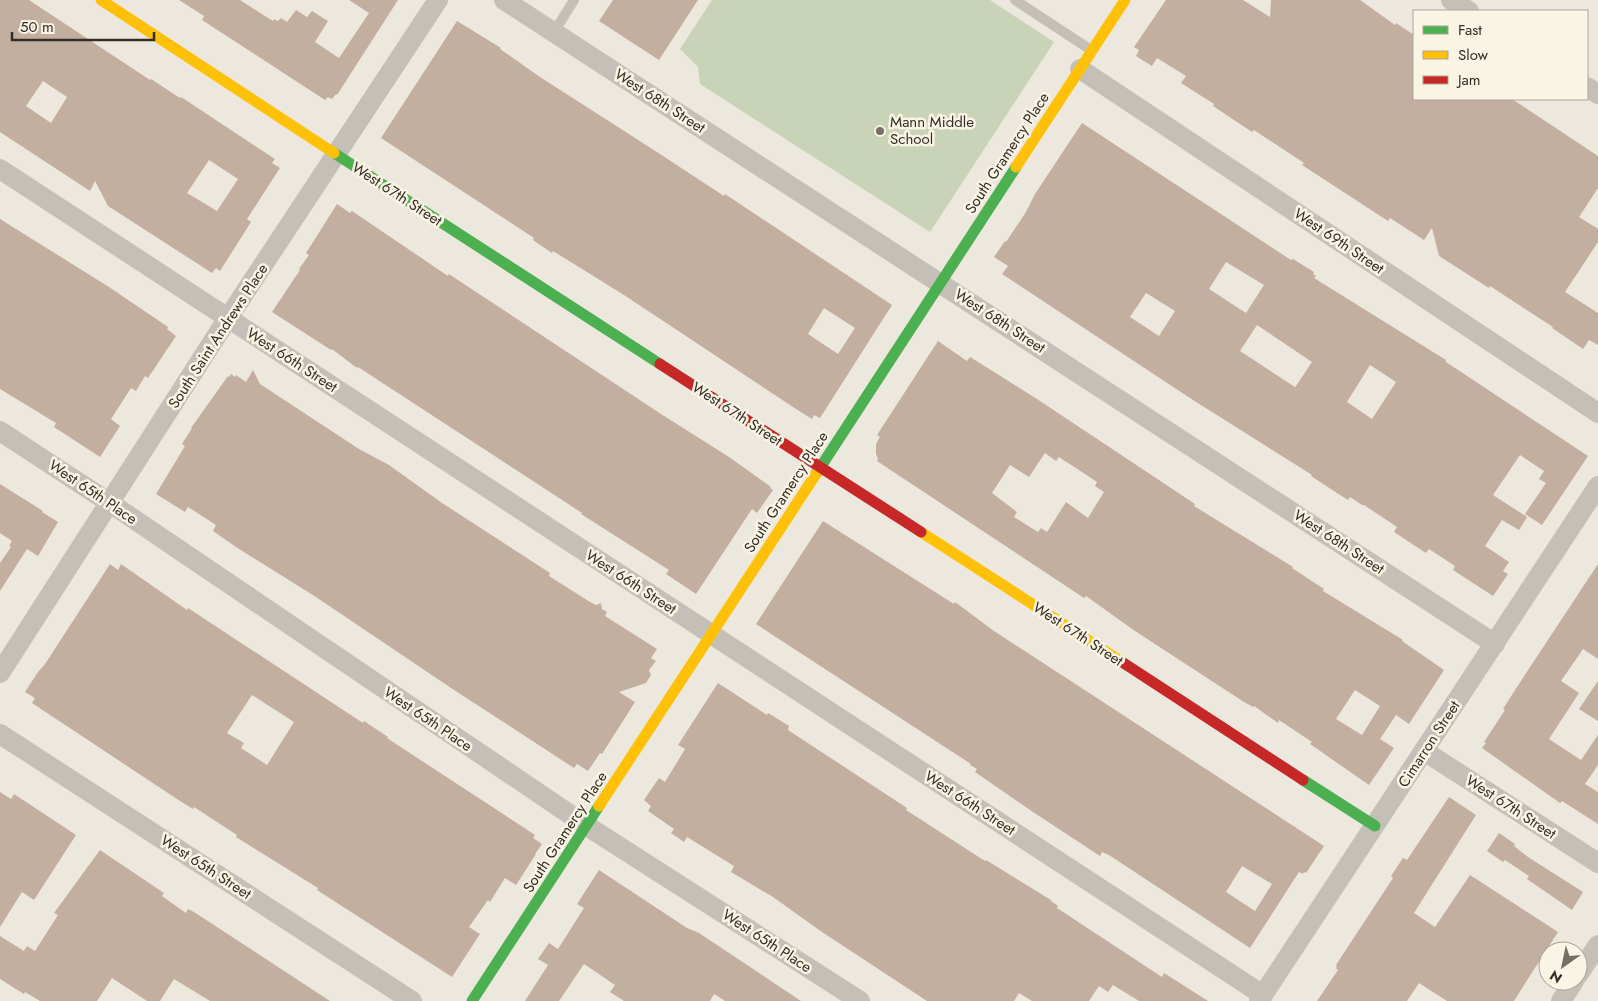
<svg xmlns="http://www.w3.org/2000/svg" width="1598" height="1001" viewBox="0 0 1598 1001" font-family="Jost,sans-serif">
  <rect width="100%" height="100%" fill="#ede8de"/>
  <path fill="#c9d3b7" d="M 712,0 L 990,0 L 1054,42 L 930,232 L 700,84 L 698,67 L 680,49 Z"/>
  <g fill="#c2af9f" fill-rule="evenodd">
    <path d="M 0,0 L 29,0 L 150,80 L 151,79 L 180,98 L 181,97 L 275,159 L 272,163 L 280,168 L 247,219 L 251,222 L 220,271 L 216,268 L 212,273 L 108,206 L 95,181 L 90,191 L 0,132 ZM 43,81 L 67,97 L 51,123 L 26,106 ZM 209,160 L 238,179 L 217,211 L 187,193 Z"/>
    <path d="M 179,0 L 240,0 L 273,21 L 274,19 L 278,21 L 281,18 L 287,22 L 296,10 L 307,17 L 312,11 L 328,21 L 315,42 L 339,58 L 369,13 L 349,0 L 398,0 L 337,95 L 336,94 L 332,99 L 328,97 L 325,100 L 202,20 L 204,16 Z"/>
    <path d="M 613,0 L 698,0 L 659,60 L 599,21 Z"/>
    <path d="M 1166,0 L 1243,0 L 1270,17 L 1271,0 L 1360,0 L 1395,25 L 1396,23 L 1414,35 L 1414,99 L 1512,99 L 1598,156 L 1598,188 L 1579,217 L 1598,229 L 1598,242 L 1565,292 L 1598,313 L 1598,345 L 1589,340 L 1583,349 L 1552,328 L 1553,327 L 1490,286 L 1489,288 L 1439,256 L 1432,228 L 1424,240 L 1390,218 L 1388,221 L 1302,165 L 1304,163 L 1254,130 L 1252,132 L 1213,106 L 1214,104 L 1181,83 L 1186,76 L 1157,58 L 1152,66 L 1136,56 L 1139,50 L 1134,47 Z"/>
    <path d="M 457,21 L 501,48 L 500,49 L 540,77 L 660,154 L 724,196 L 725,194 L 892,305 L 820,418 L 814,415 L 812,419 L 796,409 L 624,295 L 553,251 L 552,253 L 533,240 L 534,238 L 531,236 L 381,138 ZM 824,308 L 855,328 L 838,354 L 808,334 Z"/>
    <path d="M 1082,123 L 1291,260 L 1293,259 L 1314,272 L 1313,274 L 1316,276 L 1314,278 L 1446,360 L 1446,362 L 1588,456 L 1542,525 L 1525,514 L 1546,483 L 1539,479 L 1544,471 L 1520,455 L 1493,495 L 1527,517 L 1519,530 L 1502,520 L 1485,546 L 1509,562 L 1503,571 L 1508,574 L 1493,596 L 1453,570 L 1455,566 L 1429,549 L 1426,553 L 1394,532 L 1397,527 L 1364,505 L 1362,505 L 1350,497 L 1348,500 L 1337,493 L 1311,476 L 1312,475 L 1193,400 L 1002,274 L 1008,266 L 994,257 L 1005,241 L 1006,242 L 1026,212 L 1035,194 ZM 1226,262 L 1264,285 L 1246,313 L 1209,289 ZM 1146,293 L 1175,311 L 1159,336 L 1130,317 ZM 1257,325 L 1312,362 L 1296,386 L 1295,387 L 1240,351 ZM 1370,365 L 1396,382 L 1372,419 L 1347,402 Z"/>
    <path d="M 337,204 L 350,213 L 352,211 L 448,276 L 449,274 L 467,286 L 661,414 L 729,457 L 771,487 L 770,488 L 773,490 L 757,513 L 752,509 L 696,594 L 666,574 L 669,570 L 581,514 L 582,513 L 358,367 L 357,368 L 332,349 L 331,350 L 272,312 L 300,270 L 299,269 L 309,255 L 306,253 Z"/>
    <path d="M 0,219 L 109,287 L 168,327 L 167,329 L 176,336 L 148,378 L 145,376 L 136,391 L 131,388 L 111,419 L 120,426 L 100,457 L 54,427 L 56,423 L 0,389 Z"/>
    <path d="M 938,341 L 967,361 L 970,357 L 1037,399 L 1195,504 L 1194,506 L 1293,567 L 1292,568 L 1324,589 L 1323,591 L 1403,640 L 1402,641 L 1444,670 L 1409,724 L 1396,715 L 1380,739 L 1394,748 L 1369,785 L 1310,744 L 1312,742 L 1279,720 L 1278,723 L 1254,706 L 1253,707 L 1244,702 L 1135,631 L 1086,596 L 1084,598 L 877,461 L 878,459 L 876,454 L 876,444 L 880,437 L 877,435 ZM 1045,453 L 1056,461 L 1059,457 L 1088,476 L 1097,482 L 1095,486 L 1104,492 L 1088,518 L 1066,502 L 1047,532 L 1041,528 L 1038,532 L 1014,517 L 1017,512 L 992,493 L 1010,465 L 1029,477 ZM 1355,690 L 1380,706 L 1362,735 L 1336,719 Z"/>
    <path d="M 253,370 L 260,384 L 359,449 L 389,465 L 442,503 L 550,573 L 549,576 L 590,602 L 596,605 L 601,603 L 602,609 L 607,612 L 605,616 L 657,649 L 651,658 L 656,661 L 649,670 L 651,675 L 646,683 L 619,692 L 635,702 L 602,754 L 600,753 L 588,771 L 577,764 L 574,768 L 451,688 L 316,597 L 239,549 L 213,531 L 216,525 L 188,507 L 185,512 L 156,494 L 185,446 L 182,444 L 192,428 L 191,428 L 228,376 L 229,377 L 231,374 L 235,377 L 236,375 L 246,382 Z"/>
    <path d="M 0,484 L 43,511 L 42,512 L 58,522 L 38,556 L 27,549 L 0,591 L 0,563 L 11,547 L 9,546 L 12,541 L 0,533 Z"/>
    <path d="M 823,521 L 954,604 L 955,602 L 994,631 L 1324,846 L 1306,873 L 1304,872 L 1303,874 L 1299,872 L 1250,948 L 1109,855 L 1102,852 L 1100,856 L 1033,812 L 975,772 L 977,769 L 970,765 L 971,764 L 756,624 ZM 1242,866 L 1272,884 L 1255,911 L 1226,892 Z"/>
    <path d="M 110,564 L 118,570 L 121,564 L 187,610 L 188,608 L 363,723 L 364,721 L 388,737 L 387,738 L 390,740 L 535,835 L 533,838 L 542,844 L 535,854 L 536,854 L 516,885 L 505,878 L 490,902 L 488,900 L 469,927 L 480,934 L 452,977 L 317,890 L 318,888 L 236,837 L 237,835 L 194,807 L 193,809 L 180,801 L 32,703 L 35,698 L 25,692 L 38,672 L 45,664 ZM 252,695 L 294,722 L 267,765 L 241,748 L 244,743 L 227,733 Z"/>
    <path d="M 1598,564 L 1598,659 L 1583,649 L 1561,681 L 1579,693 L 1549,739 L 1581,760 L 1598,735 L 1598,765 L 1585,784 L 1598,792 L 1598,824 L 1562,801 L 1560,803 L 1482,748 L 1486,743 L 1484,742 L 1505,710 L 1503,709 L 1515,690 Z"/>
    <path d="M 1598,681 L 1598,721 L 1579,709 Z"/>
    <path d="M 718,683 L 767,715 L 768,713 L 789,726 L 788,730 L 907,808 L 906,810 L 985,861 L 986,860 L 1051,900 L 1051,901 L 1058,906 L 1057,908 L 1162,977 L 1164,973 L 1208,1001 L 1139,1001 L 1113,985 L 1108,992 L 1099,986 L 1089,1001 L 1032,1001 L 1019,993 L 1014,1001 L 927,1001 L 822,932 L 773,897 L 731,872 L 734,866 L 687,837 L 684,842 L 671,833 L 674,829 L 648,811 L 651,806 L 644,800 L 659,778 L 665,782 L 685,749 L 678,745 Z"/>
    <path d="M 0,792 L 11,799 L 14,794 L 76,835 L 34,900 L 22,892 L 0,927 Z"/>
    <path d="M 1449,797 L 1476,815 L 1414,913 L 1435,927 L 1470,875 L 1558,932 L 1526,982 L 1514,1001 L 1447,1001 L 1419,983 L 1407,1001 L 1317,1001 L 1338,970 L 1336,968 L 1337,966 L 1336,965 L 1393,878 L 1391,876 L 1403,858 L 1407,860 Z"/>
    <path d="M 1499,833 L 1515,844 L 1514,846 L 1528,857 L 1583,892 L 1572,910 L 1527,879 L 1529,876 L 1505,860 L 1503,862 L 1487,851 Z"/>
    <path d="M 100,850 L 164,893 L 162,896 L 186,913 L 188,909 L 194,912 L 330,1001 L 210,1001 L 174,979 L 160,1001 L 147,1001 L 112,978 L 97,1001 L 40,1001 L 25,992 L 24,994 L 0,979 L 0,936 L 24,951 L 27,946 L 35,951 L 58,915 L 54,913 Z"/>
    <path d="M 599,870 L 687,928 L 699,933 L 801,1001 L 725,1001 L 714,994 L 710,1001 L 624,1001 L 610,992 L 615,985 L 584,964 L 559,1001 L 525,1001 L 548,965 L 538,959 L 549,943 L 558,949 L 584,908 L 577,904 Z"/>
  </g>
  <g fill="none" stroke-linecap="round" stroke-linejoin="round">
    <g stroke="#c5c0b7" stroke-width="10">
      <path d="M 1015,0 L 1091,50"/>
      <path d="M 554,32 L 574,0"/>
    </g>
    <g stroke="#c5c0b7" stroke-width="20">
      <path d="M 504,0 L 1495,644"/>
      <path d="M 1451,0 L 1469,11"/>
      <path d="M 1080,69 L 1598,413"/>
      <path d="M 1587,87 L 1598,94"/>
      <path d="M 0,169 L 1263,995"/>
      <path d="M 0,431 L 110,503 L 587,826 L 860,1001"/>
      <path d="M 0,673 L 228,318 L 438,0"/>
      <path d="M 0,734 L 412,1001"/>
      <path d="M 1424,751 L 1598,863"/>
      <path d="M 1578,975 L 1598,945"/>
      <path d="M 1259,1001 L 1598,486"/>
      <path d="M 1561,1001 L 1574,981"/>
    </g>
    <g stroke="#4caf50" stroke-width="11">
      <path d="M 334,153 L 660,364"/>
      <path d="M 816,474 L 1016,167"/>
      <path d="M 1303,780 L 1375,826"/>
      <path d="M 472,1001 L 599,806"/>
    </g>
    <g stroke="#ffc107" stroke-width="11">
      <path d="M 101,0 L 334,153"/>
      <path d="M 1016,167 L 1125,0"/>
      <path d="M 921,532 L 1122,662"/>
      <path d="M 599,806 L 816,474"/>
    </g>
    <g stroke="#c62828" stroke-width="11">
      <path d="M 660,364 L 921,532"/>
      <path d="M 1122,662 L 1303,780"/>
    </g>
  </g>
  <circle fill="#766f66" stroke="#faf4e5" stroke-width="2" cx="880" cy="131" r="5"/>
  <g text-anchor="middle" dominant-baseline="central" stroke-width="5" stroke-linejoin="round" paint-order="stroke">
    <g font-size="15" fill="#362e26" stroke="#faf4e5">
      <text transform="translate(660 101) rotate(33)">West 68th Street</text>
      <text transform="translate(1007 153) rotate(-57)">South Gramercy Place</text>
      <text transform="translate(397 194) rotate(33)">West 67th Street</text>
      <text transform="translate(1339 241) rotate(34)">West 69th Street</text>
      <text transform="translate(1000 321) rotate(33)">West 68th Street</text>
      <text transform="translate(218 336) rotate(-57)">South Saint Andrews Place</text>
      <text transform="translate(292 360) rotate(33)">West 66th Street</text>
      <text transform="translate(737 414) rotate(33)">West 67th Street</text>
      <text transform="translate(93 492) rotate(34)">West 65th Place</text>
      <text transform="translate(786 492) rotate(-57)">South Gramercy Place</text>
      <text transform="translate(1339 542) rotate(33)">West 68th Street</text>
      <text transform="translate(631 582) rotate(33)">West 66th Street</text>
      <text transform="translate(1078 634) rotate(33)">West 67th Street</text>
      <text transform="translate(428 719) rotate(34)">West 65th Place</text>
      <text transform="translate(1429 744) rotate(-57)">Cimarron Street</text>
      <text transform="translate(970 803) rotate(33)">West 66th Street</text>
      <text transform="translate(1511 807) rotate(33)">West 67th Street</text>
      <text transform="translate(565 832) rotate(-57)">South Gramercy Place</text>
      <text transform="translate(206 867) rotate(33)">West 65th Street</text>
      <text transform="translate(767 941) rotate(33)">West 65th Place</text>
    </g>
    <g font-size="15" fill="#362e26" stroke="#faf4e5" text-anchor="start">
      <text x="890" y="122">Mann Middle<tspan x="890" dy="17">School</tspan></text>
    </g>
  </g>
  <rect x="1413" y="10" width="175" height="90" fill="#faf4e5" stroke="#aca599"/>
  <rect x="1423" y="26" width="25" height="8" fill="#4caf50" stroke="#aca599"/>
  <text x="1458" y="35" font-size="15" fill="#362e26">Fast</text>
  <rect x="1423" y="51" width="25" height="8" fill="#ffc107" stroke="#aca599"/>
  <text x="1458" y="60" font-size="15" fill="#362e26">Slow</text>
  <rect x="1423" y="76" width="25" height="8" fill="#c62828" stroke="#aca599"/>
  <text x="1458" y="85" font-size="15" fill="#362e26">Jam</text>
  <g transform="translate(1563 966) rotate(213)"><circle r="24" fill="#faf4e5" stroke="#aca599"/>
  <path d="M0-4L9 19L0 12L-9 19Z" fill="#766f66"/>
  <text y="-8" font-size="14" font-weight="bold" text-anchor="middle" fill="#362e26">N</text>
  </g>
  <path d="M12 32v8h142v-8" fill="none" stroke="#362e26" stroke-width="2.5"/>
  <text x="20" y="32" font-size="15" fill="#362e26" stroke="#faf4e5" stroke-width="4" paint-order="stroke">50 m</text>
</svg>
